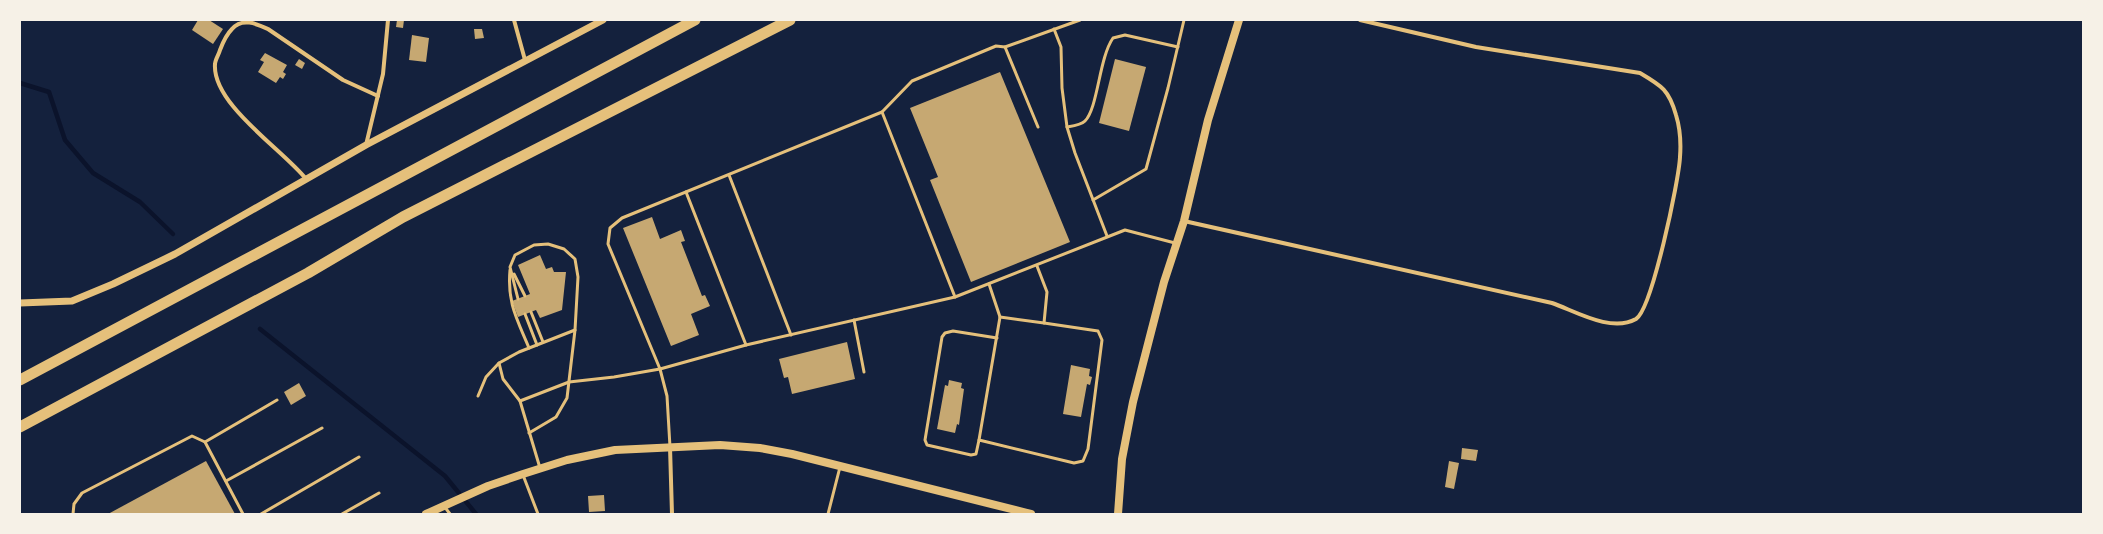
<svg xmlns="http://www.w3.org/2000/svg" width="2103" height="534" viewBox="0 0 2103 534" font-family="Commissioner,sans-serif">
  <rect width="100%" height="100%" fill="#14213d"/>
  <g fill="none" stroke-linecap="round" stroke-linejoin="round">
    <g stroke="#0b132b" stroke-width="4.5">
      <path d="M 20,83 L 49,92 L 65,140 L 93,173 L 140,202 L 173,234"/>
      <path d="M 260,329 L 445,476 L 476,514"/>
    </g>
  </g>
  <g fill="#c6a872">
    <path d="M 198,20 L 209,20 L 223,29 L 213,44 L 192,30 Z"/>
    <path d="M 397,20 L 404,20 L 403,28 L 396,27 Z"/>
    <path d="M 474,29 L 482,29 L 484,38 L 475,39 Z"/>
    <path d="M 412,35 L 429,38 L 426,62 L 409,60 Z"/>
    <path d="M 265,53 L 287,65 L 283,72 L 286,74 L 283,79 L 280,77 L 276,83 L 258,72 L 264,62 L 260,60 Z"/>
    <path d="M 299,59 L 305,63 L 302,69 L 295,65 Z"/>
    <path d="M 1115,59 L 1146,67 L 1129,131 L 1099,123 Z"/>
    <path d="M 1000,72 L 1070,242 L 971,282 L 930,180 L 938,177 L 910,108 Z"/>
    <path d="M 652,217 L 660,239 L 681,230 L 685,241 L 681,242 L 702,296 L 705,295 L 710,306 L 691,314 L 699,335 L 671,346 L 623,228 Z"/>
    <path d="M 540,255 L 546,269 L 552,267 L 554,272 L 566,272 L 562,310 L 540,318 L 536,310 L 518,317 L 512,301 L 530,294 L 518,265 Z"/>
    <path d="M 847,342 L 855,379 L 792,394 L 788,377 L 784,378 L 779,359 Z"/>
    <path d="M 1071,365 L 1090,369 L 1089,376 L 1092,377 L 1090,385 L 1087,384 L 1081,417 L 1063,414 Z"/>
    <path d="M 949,380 L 962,383 L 961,388 L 964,389 L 959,425 L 957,424 L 955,433 L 937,429 L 945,385 L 948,386 Z"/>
    <path d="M 299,383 L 306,396 L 291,405 L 284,392 Z"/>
    <path d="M 1462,448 L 1478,450 L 1476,461 L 1461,459 Z"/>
    <path d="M 206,461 L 235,514 L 108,514 Z"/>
    <path d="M 1449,461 L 1459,463 L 1454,489 L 1445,487 Z"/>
    <path d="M 604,495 L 605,511 L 589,512 L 588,496 Z"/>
  </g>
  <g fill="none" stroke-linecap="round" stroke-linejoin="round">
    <g stroke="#e5c07b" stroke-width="3">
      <path d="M 1054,29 L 1061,47 L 1062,88 L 1067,127 L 1075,153 L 1107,236"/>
      <path d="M 1005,47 L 1038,127"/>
      <path d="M 882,112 L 955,297"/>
      <path d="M 1067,127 C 1073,126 1081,125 1085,121 C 1098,108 1099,58 1113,38 L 1125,35 L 1178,47"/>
      <path d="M 729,175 L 791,335"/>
      <path d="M 686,192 L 746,345"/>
      <path d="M 1093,200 L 1146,169 L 1168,88 L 1184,20"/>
      <path d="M 510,270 C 507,303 517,319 529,348"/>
      <path d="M 514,274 L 525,296"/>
      <path d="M 518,299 L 510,267 L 515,255 L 534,245 L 548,244 L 564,249 L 575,259 L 578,277 L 575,330 L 567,398 L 556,417 L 529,433"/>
      <path d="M 531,312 L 543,342"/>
      <path d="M 525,314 L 537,345"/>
      <path d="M 1000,317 L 1044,323"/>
      <path d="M 854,320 L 864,372"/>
      <path d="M 997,338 L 953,331 L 945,333 L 942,337 L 925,440 L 927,445 L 971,455 L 976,454 L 979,440 L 1074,463 L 1083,461 L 1088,449 L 1102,340 L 1098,331 L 1044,323 L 1047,292 L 1037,266"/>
      <path d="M 478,396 L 486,377 L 499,363"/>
      <path d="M 520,401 L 569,382 L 614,377 L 660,369 L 746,345 L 955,297 L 1125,230 L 1175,243"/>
      <path d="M 979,440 L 1000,317 L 989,284"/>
      <path d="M 205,442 L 277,400"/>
      <path d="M 670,447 L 667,396 L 660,369 L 608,244 L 610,228 L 622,218 L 882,112 L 912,81 L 996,46 L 1005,47 L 1080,20"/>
      <path d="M 540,468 L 520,401 L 503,379 L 499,363 L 519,352 L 575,330"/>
      <path d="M 523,475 L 538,514"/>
      <path d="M 226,481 L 322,428"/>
      <path d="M 444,506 L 450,514"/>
      <path d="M 73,514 L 74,504 L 82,493 L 192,436 L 205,442 L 243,514"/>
      <path d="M 261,514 L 359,457"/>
      <path d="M 342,514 L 379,493"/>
      <path d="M 828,514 L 840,467"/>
    </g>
    <g stroke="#e5c07b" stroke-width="4">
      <path d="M 514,20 L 525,60"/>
      <path d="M 366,145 L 383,74 L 388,20"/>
      <path d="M 306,179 C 283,150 212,104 215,64 C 215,60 219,54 220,50 C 223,42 226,35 232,29 C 242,17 257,24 268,29 L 343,80 L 378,96"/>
      <path d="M 1184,221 L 1552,303 C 1575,311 1611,333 1636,319 C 1652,309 1679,180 1680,157 C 1681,144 1680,128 1676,115 C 1669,90 1662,86 1640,73 L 1476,47 L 1360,20"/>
      <path d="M 670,447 L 672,514"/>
    </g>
    <path stroke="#e5c07b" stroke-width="7" d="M 20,303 L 72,301 L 113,284 L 175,254 L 366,145 L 603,20"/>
    <g stroke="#e5c07b" stroke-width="8">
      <path d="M 426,514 L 488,486 L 523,474 L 567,460 L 615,450 L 720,445 L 760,448 L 792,454 L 1031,514"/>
      <path d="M 1118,514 L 1122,459 L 1133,402 L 1164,282 L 1184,221 L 1208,120 L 1239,20"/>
    </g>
    <g stroke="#e5c07b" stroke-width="11">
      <path d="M 20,380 L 695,20"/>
      <path d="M 20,427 L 308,273 L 403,217 L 790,20"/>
    </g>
  </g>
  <rect width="2103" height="534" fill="none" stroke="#f6f1e7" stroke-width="42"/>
</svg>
